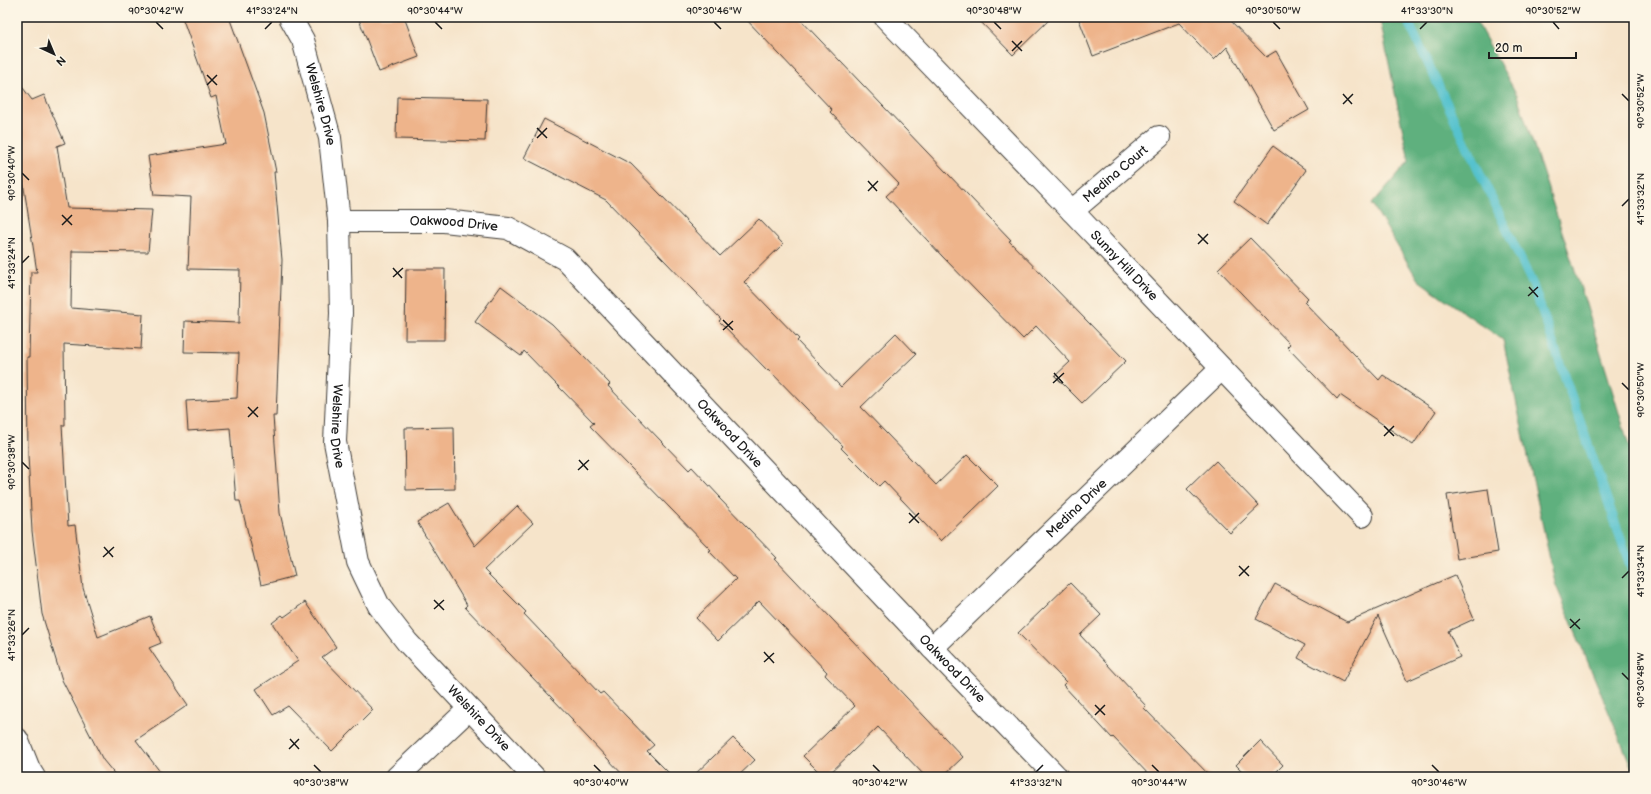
<svg xmlns="http://www.w3.org/2000/svg" width="1651" height="794" viewBox="0 0 1651 794" font-family="'Balsamiq Sans',sans-serif">
  <rect width="100%" height="100%" fill="#fcf5e5"/>
  <filter id="ink" filterUnits="userSpaceOnUse"><feTurbulence type="fractalNoise" baseFrequency=".025" numOctaves="2"/><feDisplacementMap in="SourceGraphic" scale="8" xChannelSelector="R" yChannelSelector="G"/><feConvolveMatrix kernelMatrix="1 2 1 2 8 2 1 2 1" color-interpolation-filters="sRGB"/></filter>
  <filter id="wash" filterUnits="userSpaceOnUse"><feTurbulence type="fractalNoise" baseFrequency=".012" numOctaves="4" result="noise"/><feDisplacementMap in="SourceGraphic" scale="16" xChannelSelector="R" yChannelSelector="G"/><feGaussianBlur stdDeviation="0.9" result="paint"/><feColorMatrix in="noise" values="0 0 0 0 0 0 0 0 0 0 0 0 0 0 0 0 0 1.4 0 .05"/><feComposite in="paint" operator="in"/></filter>
  <g filter="url(#wash)">
    <rect width="100%" height="100%" fill="#f6e4ca"/>
    <path fill="#5fb07e" stroke="#3e664d" d="M 1377,17 L 1474,17 L 1517,95 L 1585,301 L 1634,462 L 1634,773 L 1555,583 L 1503,340 L 1418,280 L 1372,204 L 1409,161 L 1380,20 Z"/>
    <g fill="none" stroke-linecap="round" stroke-linejoin="round">
      <path stroke="#56c2ce" stroke-width="9" d="M 1406,17 L 1533,285 L 1634,577"/>
    </g>
    <g id="blocks">
      <g fill="#eeb48b">
        <path d="M 182,17 L 229,17 L 264,113 L 276,172 L 274,172 L 282,260 L 276,416 L 273,416 L 280,513 L 295,576 L 261,585 L 240,501 L 236,501 L 230,428 L 188,431 L 186,401 L 237,398 L 239,353 L 184,352 L 185,321 L 239,323 L 240,270 L 188,269 L 191,197 L 154,195 L 148,156 L 226,144 L 216,96 L 211,98 Z"/>
        <path d="M 358,17 L 404,17 L 419,57 L 379,72 Z"/>
        <path d="M 744,17 L 798,17 L 1011,240 L 1009,241 L 1126,361 L 1082,403 L 1055,376 L 1070,362 L 1036,326 L 1023,339 L 942,256 L 886,196 L 899,184 L 830,112 L 832,110 Z"/>
        <path d="M 976,17 L 1052,17 L 1013,55 Z"/>
        <path d="M 1078,17 L 1227,17 L 1266,57 L 1276,51 L 1309,110 L 1274,130 L 1227,47 L 1214,60 L 1179,23 L 1093,56 Z"/>
        <path d="M 17,80 L 32,100 L 44,95 L 65,143 L 57,146 L 67,208 L 152,210 L 148,252 L 72,251 L 71,308 L 143,314 L 141,349 L 64,344 L 65,425 L 62,425 L 68,526 L 75,525 L 83,588 L 98,637 L 150,616 L 161,643 L 149,648 L 188,705 L 136,740 L 164,777 L 117,777 L 103,760 L 62,680 L 42,614 L 32,531 L 28,455 L 27,357 L 29,357 L 31,272 L 37,272 L 20,162 L 17,163 Z"/>
        <path d="M 397,97 L 487,99 L 485,141 L 396,139 Z"/>
        <path d="M 544,119 L 631,164 L 720,256 L 759,219 L 783,244 L 744,282 L 799,339 L 797,341 L 841,387 L 896,333 L 916,354 L 861,407 L 936,485 L 967,455 L 998,486 L 941,541 L 884,481 L 879,486 L 841,448 L 843,446 L 768,369 L 767,370 L 719,321 L 721,319 L 606,200 L 524,158 Z"/>
        <path d="M 1273,146 L 1306,170 L 1267,225 L 1234,201 Z"/>
        <path d="M 1250,238 L 1308,298 L 1304,302 L 1379,380 L 1383,375 L 1436,411 L 1413,445 L 1340,395 L 1337,399 L 1287,347 L 1290,344 L 1218,269 Z"/>
        <path d="M 406,269 L 445,269 L 444,340 L 405,340 Z"/>
        <path d="M 501,286 L 552,324 L 610,384 L 608,386 L 689,470 L 692,467 L 720,497 L 719,498 L 777,558 L 775,559 L 963,757 L 942,777 L 926,777 L 878,727 L 826,777 L 824,777 L 803,756 L 855,706 L 825,675 L 827,672 L 759,601 L 718,641 L 696,618 L 736,579 L 709,551 L 711,550 L 590,426 L 594,423 L 524,351 L 521,356 L 475,322 Z"/>
        <path d="M 454,427 L 455,489 L 406,490 L 405,428 Z"/>
        <path d="M 1216,461 L 1259,506 L 1230,533 L 1187,489 Z"/>
        <path d="M 1488,489 L 1498,552 L 1457,559 L 1447,495 Z"/>
        <path d="M 449,503 L 475,546 L 517,506 L 533,523 L 484,570 L 526,612 L 524,614 L 600,694 L 603,692 L 654,745 L 647,751 L 673,777 L 625,777 L 572,721 L 573,720 L 465,607 L 467,605 L 417,522 Z"/>
        <path d="M 1455,575 L 1474,619 L 1448,631 L 1460,657 L 1407,681 L 1378,616 L 1343,682 L 1298,658 L 1305,645 L 1256,619 L 1275,584 L 1347,622 Z"/>
        <path d="M 1070,583 L 1101,615 L 1080,635 L 1146,706 L 1144,708 L 1211,777 L 1151,777 L 1113,737 L 1112,738 L 1063,685 L 1066,682 L 1018,633 Z"/>
        <path d="M 305,602 L 336,647 L 322,657 L 373,710 L 332,751 L 288,706 L 273,715 L 256,689 L 298,661 L 272,623 L 282,615 L 284,617 Z"/>
        <path d="M 733,738 L 755,760 L 737,777 L 692,777 Z"/>
        <path d="M 1260,741 L 1283,765 L 1271,777 L 1248,777 L 1236,765 Z"/>
      </g>
    </g>
  </g>
  <g filter="url(#ink)">
    <use href="#blocks" fill-opacity="0" stroke="#3d3a36" stroke-width="1"/>
    <g fill="none" stroke-linecap="round" stroke-linejoin="round">
      <defs>
        <g id="street">
          <path id="s1" d="M 290,17 L 303,40 L 330,138 L 339,221 L 341,313 L 335,442 L 358,562 L 379,606 L 407,642 L 534,777"/>
          <path id="s2" d="M 885,17 L 1072,211 L 1362,516"/>
          <path id="s3" d="M 1072,211 L 1159,137"/>
          <path id="s4" d="M 339,221 L 444,221 L 508,228 L 565,259 L 932,648 L 1057,777"/>
          <path id="s5" d="M 932,648 L 1221,369"/>
          <path d="M 17,739 L 29,769 L 34,777"/>
          <path d="M 397,777 L 469,709"/>
        </g>
      </defs>
      <use href="#street" stroke="#3d3a36" stroke-width="24"/>
      <use href="#street" stroke="#fff" stroke-width="22"/>
    </g>
  </g>
  <path fill="none" stroke="#1c1c1c" stroke-width="1.5" d="M 156,22 L 163,29M 435,22 L 442,29M 714,22 L 721,29M 994,22 L 1001,29M 1273,22 L 1280,29M 1553,22 L 1559,29M 265,29 L 272,22M 1420,29 L 1427,22M 1012,41 L 1022,51M 1012,51 L 1022,41M 207,75 L 217,85M 207,85 L 217,75M 1343,94 L 1352,104M 1622,94 L 1629,101M 1343,104 L 1353,94M 537,128 L 547,138M 537,138 L 547,128M 22,173 L 29,180M 868,181 L 877,191M 868,191 L 878,181M 1622,206 L 1629,199M 62,215 L 72,225M 62,225 L 72,215M 1198,234 L 1208,244M 1198,244 L 1208,234M 22,263 L 29,256M 393,268 L 402,278M 393,277 L 403,268M 1529,287 L 1538,297M 1528,296 L 1538,287M 723,320 L 733,330M 723,330 L 733,321M 1054,373 L 1063,383M 1053,383 L 1064,373M 1622,383 L 1629,390M 248,407 L 258,417M 248,417 L 258,407M 1384,426 L 1394,436M 1384,436 L 1394,426M 579,460 L 588,470M 22,462 L 29,469M 578,470 L 589,460M 909,513 L 919,523M 909,523 L 919,513M 104,547 L 113,557M 103,557 L 114,547M 1239,566 L 1249,576M 1239,576 L 1249,566M 1622,578 L 1629,571M 434,600 L 444,610M 434,609 L 444,600M 1570,619 L 1580,629M 1570,628 L 1580,619M 22,635 L 29,628M 764,652 L 774,663M 764,662 L 774,653M 1622,673 L 1629,680M 1095,705 L 1105,715M 1095,715 L 1105,705M 290,739 L 299,749M 289,749 L 299,739M 314,765 L 321,772M 594,765 L 601,772M 873,765 L 880,772M 1152,765 L 1159,772M 1432,765 L 1439,772M 1036,772 L 1043,765"/>
  <g text-anchor="middle" dominant-baseline="central" stroke-width="4" stroke-linejoin="round" paint-order="stroke">
    <g font-size="13" fill="#1c1c1c" stroke="#fcf5e5">
      <text stroke="none"><textPath href="#s1" startOffset="93">Welshire Drive</textPath></text>
      <text stroke="none"><textPath href="#s3" startOffset="57">Medina Court</textPath></text>
      <text stroke="none"><textPath href="#s4" startOffset="115">Oakwood Drive</textPath></text>
      <text stroke="none"><textPath href="#s2" startOffset="345">Sunny Hill Drive</textPath></text>
      <text stroke="none"><textPath href="#s1" startOffset="417">Welshire Drive</textPath></text>
      <text stroke="none"><textPath href="#s4" startOffset="474">Oakwood Drive</textPath></text>
      <text stroke="none"><textPath href="#s5" startOffset="201">Medina Drive</textPath></text>
      <text stroke="none"><textPath href="#s4" startOffset="798">Oakwood Drive</textPath></text>
      <text stroke="none"><textPath href="#s1" startOffset="754">Welshire Drive</textPath></text>
    </g>
  </g>
  <rect width="1651" height="794" fill="none" stroke="#fcf5e5" stroke-width="44"/>
  <g transform="translate(54 54) rotate(136)" stroke="#fcf5e5" stroke-width="3" paint-order="stroke">
  <path d="M0-3L7 15L0 10L-7 15Z" fill="#1c1c1c"/>
  <text y="-6" font-size="11" font-weight="bold" text-anchor="middle" fill="#1c1c1c">N</text>
  </g>
  <path d="M1489 52v6h87v-6" fill="none" stroke="#1c1c1c" stroke-width="2"/>
  <text x="1495" y="52" font-size="12" fill="#1c1c1c" stroke="#fcf5e5" stroke-width="3" paint-order="stroke">20 m</text>
  <rect x="22" y="22" width="1607" height="750" fill="none" stroke="#1c1c1c" stroke-width="1.5"/>
  <g font-size="10" text-anchor="middle" fill="#1c1c1c">
    <text x="156" y="14">90°30'42"W</text>
    <text x="272" y="14">41°33'24"N</text>
    <text x="435" y="14">90°30'44"W</text>
    <text x="714" y="14">90°30'46"W</text>
    <text x="994" y="14">90°30'48"W</text>
    <text x="1273" y="14">90°30'50"W</text>
    <text x="1427" y="14">41°33'30"N</text>
    <text x="1553" y="14">90°30'52"W</text>
    <text transform="translate(1640 101) rotate(-90)" y="4">90°30'52"W</text>
    <text transform="translate(11 173) rotate(-90)" y="4">90°30'40"W</text>
    <text transform="translate(1640 199) rotate(-90)" y="4">41°33'32"N</text>
    <text transform="translate(11 263) rotate(-90)" y="4">41°33'24"N</text>
    <text transform="translate(1640 390) rotate(-90)" y="4">90°30'50"W</text>
    <text transform="translate(11 462) rotate(-90)" y="4">90°30'38"W</text>
    <text transform="translate(1640 571) rotate(-90)" y="4">41°33'34"N</text>
    <text transform="translate(11 635) rotate(-90)" y="4">41°33'26"N</text>
    <text transform="translate(1640 680) rotate(-90)" y="4">90°30'48"W</text>
    <text x="321" y="786">90°30'38"W</text>
    <text x="601" y="786">90°30'40"W</text>
    <text x="880" y="786">90°30'42"W</text>
    <text x="1036" y="786">41°33'32"N</text>
    <text x="1159" y="786">90°30'44"W</text>
    <text x="1439" y="786">90°30'46"W</text>
  </g>
</svg>
